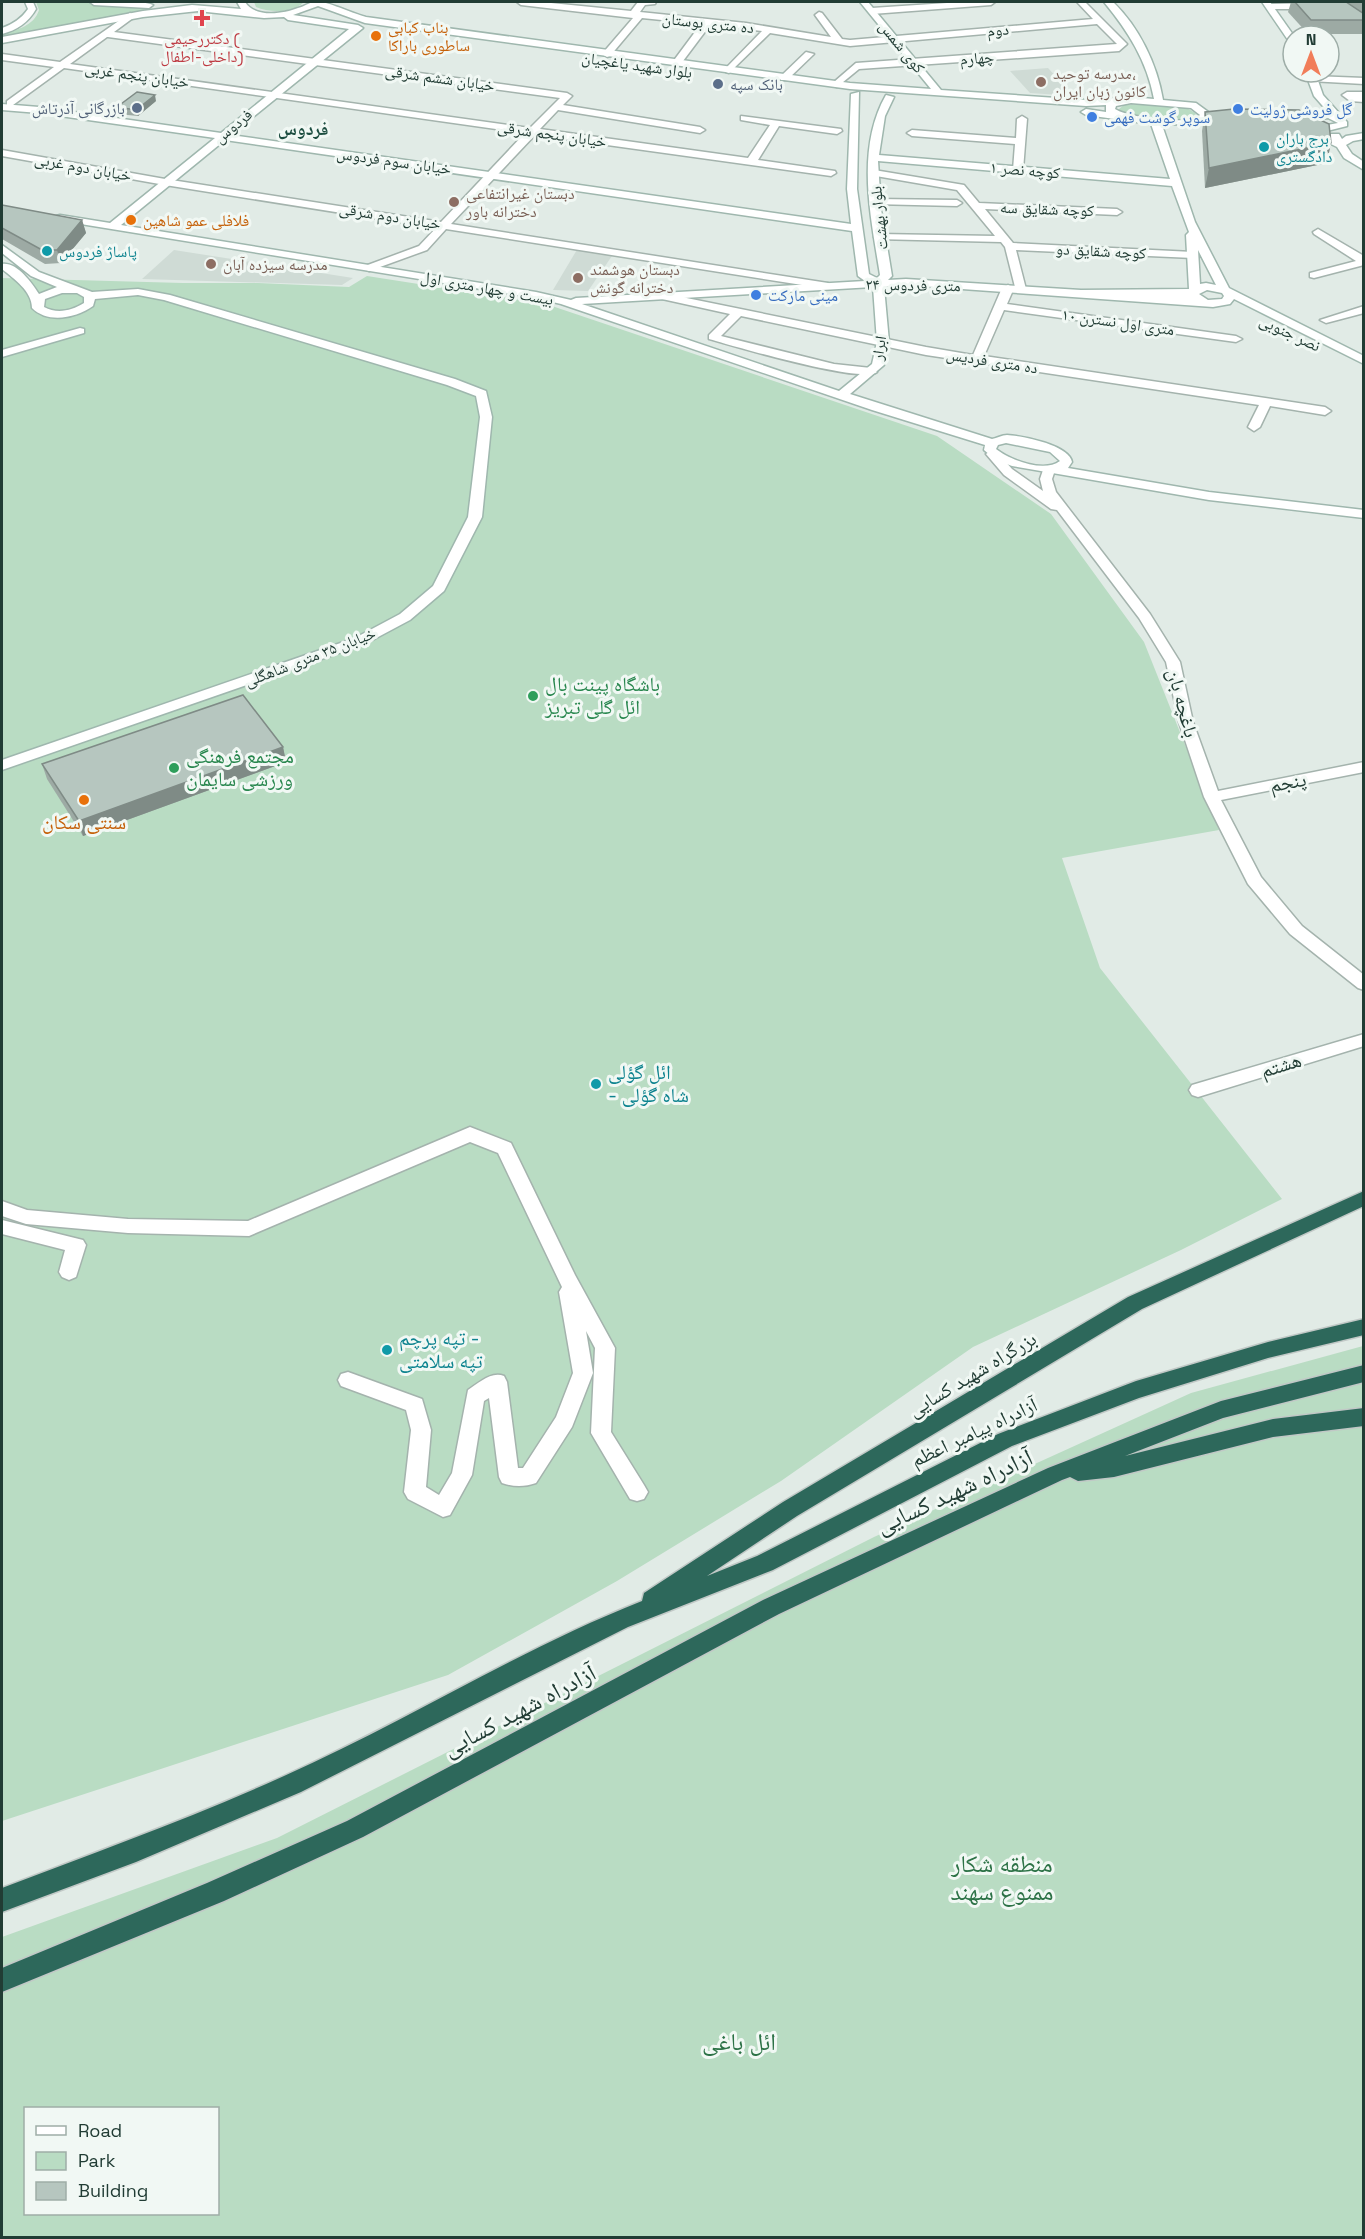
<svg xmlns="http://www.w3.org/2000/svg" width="1365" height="2239" viewBox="0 0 1365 2239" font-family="'Space Grotesk','Noto Naskh Arabic',sans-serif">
  <rect width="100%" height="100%" fill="#e1ebe6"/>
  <g fill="#cfdbd5">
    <path d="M 1048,68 L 1074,96 L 1030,93 L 1010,71 Z"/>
    <path d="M 578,248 L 614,253 L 588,291 L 553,290 Z"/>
    <path d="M 174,250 L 353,278 L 342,285 L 142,279 Z"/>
  </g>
  <g fill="#b9dcc3" fill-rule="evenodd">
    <path d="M 36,2 L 81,2 L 150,8 L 146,11 L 2,38 L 2,34 C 17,30 34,26 39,10 Z"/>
    <path d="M 254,2 L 304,2 C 293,13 270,13 256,7 Z"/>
    <path d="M 1140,104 C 1156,105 1184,102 1196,114 C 1179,125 1139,117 1120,112 L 1119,109 L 1124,105 Z"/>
    <path d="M 367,276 L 546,304 L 937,436 L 1051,514 L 1144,642 L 1219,830 L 1062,858 L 1100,968 L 1282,1199 L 1181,1250 L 973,1347 L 781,1481 L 617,1581 L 448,1675 L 2,1821 L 2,278 L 183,283 L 258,283 L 349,287 Z"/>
    <path d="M 1363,1346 L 1363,2237 L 2,2238 L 2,1937 L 277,1838 L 874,1537 L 1191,1393 ZM 26,2108 L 218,2108 L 218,2214 L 26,2214 Z"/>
  </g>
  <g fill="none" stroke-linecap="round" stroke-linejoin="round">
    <defs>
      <g id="street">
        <path d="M 517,2 L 541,2 L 631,11 L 638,2 L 656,2 L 655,4 L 645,5 L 640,12 L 746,23 L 831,37 L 815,15 L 819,12 L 822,13 L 842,39 L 850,40 L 1093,19 L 1077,2 L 1085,2 L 1127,44 L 1119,51 L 859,69 L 837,87 L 834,86 L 834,82 L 856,63 L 1117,44 L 1097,24 L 850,46 L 770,33 L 729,73 L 726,72 L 726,68 L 762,31 L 710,25 L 680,65 L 677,66 L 672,63 L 701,24 L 642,18 L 610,56 L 607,57 L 602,54 L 633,18 L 521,5 Z"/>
        <path d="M 962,2 L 995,2 L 991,5 L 872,14 L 868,11 L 872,8 Z"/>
        <path d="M 1271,4 L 1315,3 L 1319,6 L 1315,9 L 1268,9 L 1267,7 Z"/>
        <path d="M 130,13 L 134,16 L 133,18 L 114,32 L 567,93 L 572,96 L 563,105 L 700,127 L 705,130 L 700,133 L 558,110 L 540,129 L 748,158 L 770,125 L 741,120 L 741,116 L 841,129 L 842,131 L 837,134 L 779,126 L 758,160 L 835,171 L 836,173 L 831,176 L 535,135 L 451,224 L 828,283 L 834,286 L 828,289 L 446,229 L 427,250 L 369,271 L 363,268 L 365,266 L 419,246 L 436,228 L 165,185 L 2,156 L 2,150 L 165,179 L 441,222 L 525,133 L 64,68 L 13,105 L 7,105 L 7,101 L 54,67 L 2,60 L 2,54 L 60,62 ZM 107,37 L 108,37 L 560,98 L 530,128 L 70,64 Z"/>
        <path d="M 806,52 L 814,54 L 787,80 L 781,80 L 781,76 Z"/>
        <path d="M 1313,76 L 1364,78 L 1364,84 L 1310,81 L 1308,79 Z"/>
        <path d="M 1347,92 L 1364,92 L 1364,102 L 1350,101 L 1342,95 Z"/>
        <path d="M 1022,116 L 1027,119 L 1023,170 L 1018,173 L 1013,170 L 1015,144 L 912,136 L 907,133 L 912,130 L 1016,138 L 1017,119 Z"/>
        <path d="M 874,170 L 964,185 L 979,203 L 1117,209 L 1122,212 L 1117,215 L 985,209 L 1013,243 L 1193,252 L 1198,255 L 1193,258 L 1016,250 L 1026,289 L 1020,292 L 1016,291 L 1005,247 L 1001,242 L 875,239 L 874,237 L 879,234 L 995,236 L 957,190 L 870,175 L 869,173 Z"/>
        <path d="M 876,199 L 957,200 L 962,203 L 957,206 L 872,204 L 871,202 Z"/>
        <path d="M 1318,229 L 1364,256 L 1364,265 L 1314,278 L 1310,277 L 1310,273 L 1356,261 L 1314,234 L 1313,232 Z"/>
        <path d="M 1008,285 L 1014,288 L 1007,304 L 1236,336 L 1242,339 L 1236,342 L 1004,310 L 984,356 L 1325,407 L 1331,411 L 1325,415 L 1270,406 L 1260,427 L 1254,431 L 1248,427 L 1259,405 L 926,355 L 741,316 L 721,336 L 834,364 L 871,368 L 877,372 C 863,384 733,346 709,339 L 709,335 L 730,314 L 662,299 L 656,296 L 662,293 L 926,347 L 973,355 L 1002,288 Z"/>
        <path d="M 1364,306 L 1364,313 L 1326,323 L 1320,320 Z"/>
        <path d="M 992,450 L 996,451 L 1012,469 L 1043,491 L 1040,479 L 1043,470 L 1049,466 L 1055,470 L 1052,479 L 1056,492 L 1150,614 L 1180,662 L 1193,722 L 1218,791 L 1364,762 L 1364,772 L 1221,800 L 1261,877 L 1302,926 L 1364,975 L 1364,990 L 1358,988 L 1290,934 L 1248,884 L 1204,797 L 1179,722 L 1166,662 L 1139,618 L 1057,510 L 1051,509 L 1004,475 L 986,454 Z"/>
        <path d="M 1364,1034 L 1364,1046 L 1198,1097 L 1192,1095 L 1189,1090 L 1192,1085 Z"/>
        <path d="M 470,1127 L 511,1143 L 575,1275 L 615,1348 L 611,1432 L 644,1485 L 648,1492 L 644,1499 L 637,1501 L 630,1499 L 591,1433 L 595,1348 L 586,1331 L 593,1373 L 572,1427 L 536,1483 C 525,1487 513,1487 502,1483 L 499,1477 L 489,1398 L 484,1401 L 472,1475 L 450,1515 L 443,1517 L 408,1499 L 404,1492 L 411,1430 L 406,1410 L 341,1386 L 338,1380 L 341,1374 L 348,1372 L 422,1399 L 431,1430 L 426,1487 L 439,1495 L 452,1473 L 468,1390 C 479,1383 491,1371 504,1376 L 507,1382 L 518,1468 L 523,1468 L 556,1417 L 573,1373 L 559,1292 L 562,1287 L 498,1153 L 470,1142 L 249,1236 L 128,1233 L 26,1224 L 2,1216 L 2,1201 L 27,1210 L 128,1219 L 248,1221 Z"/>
        <path d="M 2,1220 L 83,1240 L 86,1245 L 76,1277 L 69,1280 L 62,1277 L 59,1272 L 65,1250 L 2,1234 Z"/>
      </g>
      <g id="secondary">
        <path d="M 25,2 L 33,2 L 36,9 C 28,23 17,30 2,34 L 2,28 C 13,24 21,19 28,9 Z"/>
        <path d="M 90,2 C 103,1 143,0 153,5 L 149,8 L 94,5 Z"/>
        <path d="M 237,2 L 245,2 C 255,18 283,14 298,8 C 307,6 312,0 321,2 C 330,3 355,14 366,17 L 850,83 L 931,89 L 860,2 L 868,2 L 941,90 L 1086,100 L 1131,97 L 1154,99 C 1147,61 1128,31 1104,2 L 1113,2 C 1139,27 1157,64 1163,100 L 1196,103 L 1211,114 L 1201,123 L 1162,125 L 1195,222 L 1229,288 L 1364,356 L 1364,364 L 1234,299 L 1230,304 L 1213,307 L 906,285 L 884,287 L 889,342 L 884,365 L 850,394 L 992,439 C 997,438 1002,435 1007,435 C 1023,436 1069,445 1072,462 L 1068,468 L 1209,492 L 1364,510 L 1364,518 L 1209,500 L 1012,466 L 996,460 L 984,450 L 985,445 L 872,410 L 561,304 L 536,298 L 56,220 L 56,216 L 60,215 L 110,223 L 215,138 L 39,113 L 2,110 L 2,104 L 39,107 L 221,133 L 349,29 L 288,20 L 284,17 L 264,18 L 198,11 L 143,17 L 2,43 L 2,37 L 143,11 L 192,5 L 241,9 ZM 318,6 L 365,23 L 850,89 L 1086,106 L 1106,105 L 1106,112 L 1086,109 L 1081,112 L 1086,115 L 1151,124 L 1170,179 L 879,155 L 885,116 L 894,97 L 886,95 C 855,149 871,218 880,275 L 877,278 L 869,274 L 857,189 L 859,92 L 851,94 L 847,189 L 851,224 L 231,135 L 363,28 L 358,25 L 293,15 ZM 1131,103 L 1191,108 L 1200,115 C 1189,126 1129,118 1115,109 L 1116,106 ZM 225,140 L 852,231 L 858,276 L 865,281 L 576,298 L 571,300 L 536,292 L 121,225 ZM 878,161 L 1172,186 L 1189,232 L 1186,235 L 1189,289 L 1081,290 L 906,279 L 888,280 L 892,276 L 881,209 ZM 1198,250 L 1216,285 L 1206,283 L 1200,284 ZM 873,287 L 877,342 L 872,364 L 839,391 L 582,304 ZM 1207,290 L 1222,293 L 1224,296 L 1222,299 L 1208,300 L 1199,294 ZM 1006,443 L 1050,452 L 1060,461 C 1044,473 1010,460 996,449 L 998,445 Z"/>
        <path d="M 1262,2 L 1270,2 L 1294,36 L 1293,44 L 1290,43 Z"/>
        <path d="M 1305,72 L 1315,72 L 1323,95 L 1347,122 L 1347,126 L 1327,131 L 1308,123 L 1306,121 L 1311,115 L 1328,112 L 1314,96 ZM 1328,118 L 1338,123 L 1327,125 L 1316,120 Z"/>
        <path d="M 1304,127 L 1312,127 L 1330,136 L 1331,134 L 1339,134 L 1342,139 L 1346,136 L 1364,133 L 1364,139 L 1353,141 L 1346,145 L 1352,154 L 1364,162 L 1364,170 L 1344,158 L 1337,147 L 1304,131 Z"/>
        <path d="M 2,245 L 39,272 L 92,292 L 138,289 L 170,295 L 455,379 L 486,391 L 492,417 L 482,517 L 444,591 L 410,620 L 365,644 L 2,770 L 2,760 L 355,638 L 400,614 L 433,586 L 468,517 L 480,417 L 476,396 L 447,385 L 164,300 L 138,295 L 95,299 L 93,306 C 76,318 48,324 32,308 C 32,291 14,279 2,269 L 2,264 C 17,262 31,282 39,294 L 57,287 L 31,276 L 2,253 ZM 62,293 L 77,293 L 84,297 L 84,303 C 71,311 57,314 44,307 L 45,299 Z"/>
        <path d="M 80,328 L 84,329 L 84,333 L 2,357 L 2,350 Z"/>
      </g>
      <g id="highway">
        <path d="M 1364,1191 L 1364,1206 L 1142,1309 L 797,1516 L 707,1576 L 757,1556 L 998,1434 L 1136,1381 L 1268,1342 L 1364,1319 L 1364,1335 L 1268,1358 L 1139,1398 L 1012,1446 L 773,1570 L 628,1627 L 301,1792 L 136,1862 L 2,1912 L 2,1888 C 96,1852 191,1818 284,1776 C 405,1722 518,1650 642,1601 L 644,1593 L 783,1502 L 1128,1297 Z"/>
        <path d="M 1364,1365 L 1364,1382 L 1223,1418 L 1125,1456 L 1273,1419 L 1364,1408 L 1364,1426 L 1273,1437 L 1114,1477 L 1078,1481 L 1070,1477 L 1062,1480 L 779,1614 L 363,1837 L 224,1901 L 2,1992 L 2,1968 L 207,1883 L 347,1821 L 763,1600 L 1048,1468 L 1221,1401 Z"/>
      </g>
    </defs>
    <use href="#street" stroke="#a4b3ad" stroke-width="3"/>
    <use href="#secondary" stroke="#9fb7ae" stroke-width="3"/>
    <use href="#highway" stroke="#c1c8c6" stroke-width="3"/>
    <use href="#street" fill="#fff" fill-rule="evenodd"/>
    <use href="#secondary" fill="#fff" fill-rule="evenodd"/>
    <use href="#highway" fill="#2d685b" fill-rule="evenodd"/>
  </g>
  <g fill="#9daaa4">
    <path d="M 1291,2 L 1364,2 L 1364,34 L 1308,34 L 1288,12 Z"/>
    <path d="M 156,101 L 138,116 L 118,114 L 117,107 Z"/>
    <path d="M 1205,112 L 1327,163 L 1205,188 L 1202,131 Z"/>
    <path d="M 2,205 L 82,220 L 86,233 L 61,263 L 45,264 L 2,239 Z"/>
    <path d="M 283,747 L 286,762 L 83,836 L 47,779 L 42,764 Z"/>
  </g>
  <g fill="#7f8b86">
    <path d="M 155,95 L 156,101 L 138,116 L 136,110 Z"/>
    <path d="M 1331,143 L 1327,163 L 1205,188 L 1209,168 Z"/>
    <path d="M 82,220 L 86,233 L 61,263 L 57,250 Z"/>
    <path d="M 283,747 L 286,762 L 83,836 L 79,821 Z"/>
  </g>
  <g fill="#b6c6bf" stroke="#7f8b86" stroke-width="1.5">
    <path d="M 1295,2 L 1346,2 L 1364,14 L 1364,20 L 1311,20 Z"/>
    <path d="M 137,92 L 155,95 L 136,110 L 117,107 Z"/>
    <path d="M 1234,109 L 1299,110 L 1329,124 L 1331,143 L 1209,168 L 1205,112 Z"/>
    <path d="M 2,205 L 82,220 L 57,250 L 42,250 L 2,228 Z"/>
    <path d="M 243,695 L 283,747 L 79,821 L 42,764 Z"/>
  </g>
  <path fill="#e0444e" stroke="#f1f8f4" stroke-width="2" d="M199 9h6v6h6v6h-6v6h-6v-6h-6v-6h6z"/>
  <g fill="#e8710a" stroke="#f1f8f4" stroke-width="2">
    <circle cx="376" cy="36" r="6"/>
    <circle cx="131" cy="220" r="6"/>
    <circle cx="84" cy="800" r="6"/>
  </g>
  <g fill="#8d6e63" stroke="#f1f8f4" stroke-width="2">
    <circle cx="1041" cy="82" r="6"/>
    <circle cx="454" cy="202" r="6"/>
    <circle cx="211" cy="264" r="6"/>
    <circle cx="578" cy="278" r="6"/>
  </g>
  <g fill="#5c6f8a" stroke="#f1f8f4" stroke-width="2">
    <circle cx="718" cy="84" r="6"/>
    <circle cx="137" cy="108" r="6"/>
  </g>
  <g fill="#3f7fe0" stroke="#f1f8f4" stroke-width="2">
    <circle cx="1238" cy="109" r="6"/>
    <circle cx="1092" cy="117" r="6"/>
    <circle cx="756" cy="295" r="6"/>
  </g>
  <g fill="#0f9aa8" stroke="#f1f8f4" stroke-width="2">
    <circle cx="1264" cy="147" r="6"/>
    <circle cx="47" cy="251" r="6"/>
    <circle cx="596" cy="1084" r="6"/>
    <circle cx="387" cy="1350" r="6"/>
  </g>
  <g fill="#2e9e5b" stroke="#f1f8f4" stroke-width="2">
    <circle cx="533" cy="696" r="6"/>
    <circle cx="174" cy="768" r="6"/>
  </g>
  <g text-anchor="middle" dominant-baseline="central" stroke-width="6" stroke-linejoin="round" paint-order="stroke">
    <g font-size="16" fill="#213c34" stroke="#f1f8f4">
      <text transform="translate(708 23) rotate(6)">ده متری بوستان</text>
      <text transform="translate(998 30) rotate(-5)">دوم</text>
      <text transform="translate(902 47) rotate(51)">کوی شمس</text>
      <text transform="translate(977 58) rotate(-4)">چهارم</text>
      <text transform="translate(637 65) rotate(8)">بلوار شهید یاغچیان</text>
      <text transform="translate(137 75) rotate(8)">خیابان پنجم غربی</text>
      <text transform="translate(440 78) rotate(8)">خیابان ششم شرقی</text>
      <text transform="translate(233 126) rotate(-39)">فردوس</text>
      <text transform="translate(552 134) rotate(8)">خیابان پنجم شرقی</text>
      <text transform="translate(394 161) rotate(8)">خیابان سوم فردوس</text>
      <text transform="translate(83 167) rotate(10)">خیابان دوم غربی</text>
      <text transform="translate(1025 170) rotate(5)">کوچه نصر ۱</text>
      <text transform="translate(1047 209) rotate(2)">کوچه شقایق سه</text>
      <text transform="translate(390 216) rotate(9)">خیابان دوم شرقی</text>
      <text transform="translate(879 218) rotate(-96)">بلوار بهشت</text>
      <text transform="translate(1101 251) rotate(3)">کوچه شقایق دو</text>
      <text transform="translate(913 285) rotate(1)">۲۴ متری فردوس</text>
      <text transform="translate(487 288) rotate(10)">بیست و چهار متری اول</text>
      <text transform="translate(1118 322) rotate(8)">۱۰ متری اول نسترن</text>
      <text transform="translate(1290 333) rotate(25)">نصر جنوبی</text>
      <text transform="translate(879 348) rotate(-81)">ابرار</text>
      <text transform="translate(992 361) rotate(9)">ده متری فردیس</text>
      <text transform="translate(310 657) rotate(-21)">خیابان ۳۵ متری شاهگلی</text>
    </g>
    <g font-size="16" fill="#c56008" stroke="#f1f8f4" text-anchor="start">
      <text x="388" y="27">بناب کبابی<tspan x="388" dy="18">ساطوری باراکا</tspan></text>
      <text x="143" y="220">فلافلی عمو شاهین</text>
    </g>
    <g font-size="16" fill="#be3a42" stroke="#f1f8f4">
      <text x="202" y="38">دکتررحیمی (<tspan x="202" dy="18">داخلی-اطفال)</tspan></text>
    </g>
    <g font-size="16" fill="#785e54" stroke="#f1f8f4" text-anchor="start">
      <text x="1053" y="73">مدرسه توحید،<tspan x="1053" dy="18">کانون زبان ایران</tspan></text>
      <text x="466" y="193">دبستان غیرانتفاعی<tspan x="466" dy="18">دخترانه باور</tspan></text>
      <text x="223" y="264">مدرسه سیزده آبان</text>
      <text x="590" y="269">دبستان هوشمند<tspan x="590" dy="18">دخترانه گونش</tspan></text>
    </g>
    <g font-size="16" fill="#4e5e75" stroke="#f1f8f4" text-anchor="start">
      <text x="730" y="84">بانک سپه</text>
      <text x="125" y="108" text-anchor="end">بازرگانی آذرتاش</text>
    </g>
    <g font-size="16" fill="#366cbe" stroke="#f1f8f4" text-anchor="start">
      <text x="1250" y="109">گل فروشی ژولیت</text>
      <text x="1104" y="117">سوپر گوشت فهمی</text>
      <text x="768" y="295">مینی مارکت</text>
    </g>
    <g font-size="16" fill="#0d838f" stroke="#f1f8f4" text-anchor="start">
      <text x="1276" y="138">برج باران<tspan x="1276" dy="18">دادگستری</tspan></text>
      <text x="59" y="251">پاساژ فردوس</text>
    </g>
    <g font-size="18" font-weight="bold" fill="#1d4e41" stroke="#f1f8f4">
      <text x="303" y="128">فردوس</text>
    </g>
    <g font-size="20" fill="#27864d" stroke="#f1f8f4" text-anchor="start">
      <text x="545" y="684">باشگاه پینت بال<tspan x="545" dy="23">ائل گلی تبریز</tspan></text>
      <text x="186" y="756">مجتمع فرهنگی<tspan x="186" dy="23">ورزشی سایمان</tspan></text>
    </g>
    <g font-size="20" fill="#213c34" stroke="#f1f8f4">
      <text transform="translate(1183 703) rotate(75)">باغچه بان</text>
      <text transform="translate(1288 782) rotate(-11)">پنجم</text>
      <text transform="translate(1281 1065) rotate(-17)">هشتم</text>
      <text transform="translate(972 1374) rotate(-31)">بزرگراه شهید کسایی</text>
      <text transform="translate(974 1432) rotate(-25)">آزادراه پیامبر اعظم</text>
    </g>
    <g font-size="20" fill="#c56008" stroke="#f1f8f4">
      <text x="84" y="822">سنتی سکان</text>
    </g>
    <g font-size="20" fill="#0d838f" stroke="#f1f8f4" text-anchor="start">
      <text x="608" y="1072">ائل گؤلی<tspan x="608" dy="23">- شاه گؤلی</tspan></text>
      <text x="399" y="1338">تپه پرچم -<tspan x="399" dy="23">تپه سلامتی</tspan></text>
    </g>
    <g font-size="24" fill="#213c34" stroke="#f1f8f4">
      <text transform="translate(954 1491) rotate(-25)">آزادراه شهید کسایی</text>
      <text transform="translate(519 1710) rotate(-28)">آزادراه شهید کسایی</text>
    </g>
    <g font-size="24" fill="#2c7246" stroke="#f1f8f4">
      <text x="1002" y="1863">منطقه شکار<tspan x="1002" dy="28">ممنوع سهند</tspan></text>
      <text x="739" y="2041">ائل باغی</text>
    </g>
  </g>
  <rect width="1365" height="2239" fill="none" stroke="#213c34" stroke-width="6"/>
  <rect x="24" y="2107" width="195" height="108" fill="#f1f8f4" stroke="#9eada7" stroke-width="1.5"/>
  <rect x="36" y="2126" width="30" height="9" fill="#ffffff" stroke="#9eada7" stroke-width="1.5"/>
  <text x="78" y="2137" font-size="18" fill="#213c34">Road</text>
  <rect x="36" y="2152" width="30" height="18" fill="#b9dcc3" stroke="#9eada7" stroke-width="1.5"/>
  <text x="78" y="2167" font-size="18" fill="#213c34">Park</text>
  <rect x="36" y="2182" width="30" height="18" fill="#b6c6bf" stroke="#9eada7" stroke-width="1.5"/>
  <text x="78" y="2197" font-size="18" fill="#213c34">Building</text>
  <g transform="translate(1311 54)"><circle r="28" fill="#f1f8f4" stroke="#9eada7" stroke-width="1.5"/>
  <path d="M0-4.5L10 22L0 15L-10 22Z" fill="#f17d59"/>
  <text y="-9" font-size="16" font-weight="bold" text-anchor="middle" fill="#213c34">N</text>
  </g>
</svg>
